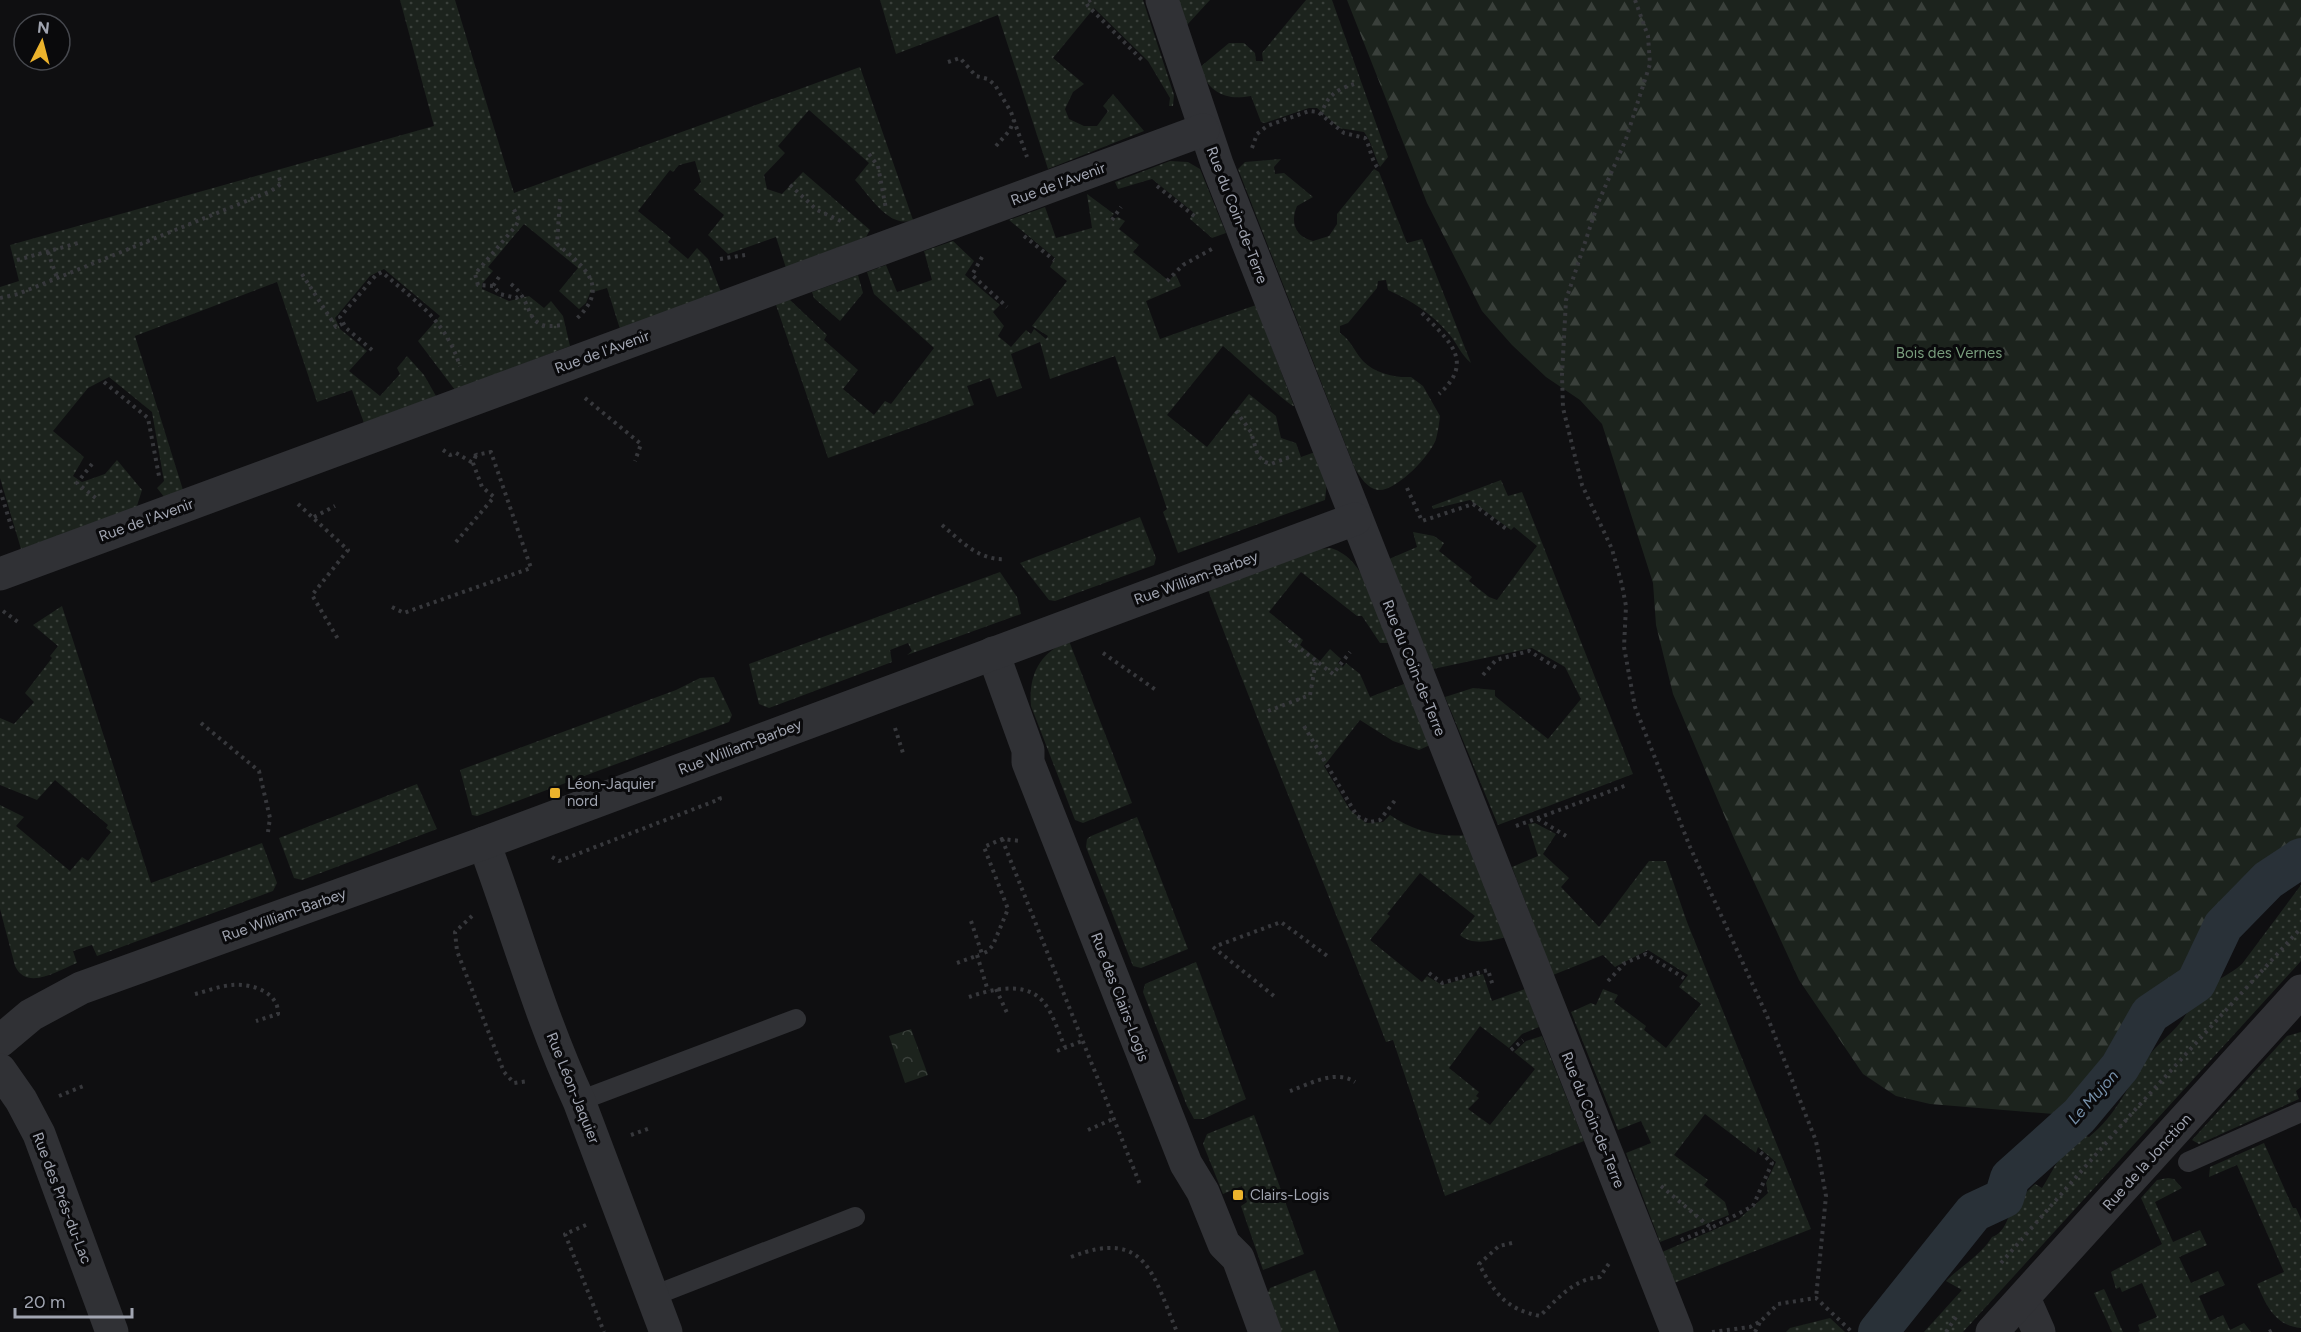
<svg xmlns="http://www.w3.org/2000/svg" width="2301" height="1332" viewBox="0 0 2301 1332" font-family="Figtree,sans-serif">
  <defs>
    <pattern id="grass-dots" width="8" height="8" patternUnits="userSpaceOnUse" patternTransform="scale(1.5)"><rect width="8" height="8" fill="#1c231d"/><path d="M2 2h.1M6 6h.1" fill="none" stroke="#3a403b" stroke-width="1.8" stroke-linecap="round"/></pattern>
    <pattern id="forest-firs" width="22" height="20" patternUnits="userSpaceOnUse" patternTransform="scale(1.5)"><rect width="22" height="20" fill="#1c231d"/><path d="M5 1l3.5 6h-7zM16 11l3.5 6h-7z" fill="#3a403b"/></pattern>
    <pattern id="park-crowns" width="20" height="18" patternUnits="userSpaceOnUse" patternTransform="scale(1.5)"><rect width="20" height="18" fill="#1c231d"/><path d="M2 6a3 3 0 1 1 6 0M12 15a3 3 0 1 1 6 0" fill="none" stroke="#3a403b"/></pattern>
  </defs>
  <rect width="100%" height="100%" fill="#0f0f11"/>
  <g fill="url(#grass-dots)">
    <path d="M 400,0 L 455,0 L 514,193 L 860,67 L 913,220 C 889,229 870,196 855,180 L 869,163 L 809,110 L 778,146 L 785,153 L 764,175 L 767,189 L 782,194 L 803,172 L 870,230 L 866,237 L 786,268 L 776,237 L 728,254 L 708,235 L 724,215 L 694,190 L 701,182 L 695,161 L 679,165 L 673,172 L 670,170 L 638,211 L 671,238 L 668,242 L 688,259 L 697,248 L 708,259 L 721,292 L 620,329 L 607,288 L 590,293 L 586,303 L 579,309 L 559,291 L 578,268 L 524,224 L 488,267 L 493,271 L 482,284 L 482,289 L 509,301 L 529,296 L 544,308 L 551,301 L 563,316 L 570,346 L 455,390 L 418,341 L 440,316 L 384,269 L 370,276 L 335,318 L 340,329 L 367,351 L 349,371 L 380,396 L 400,374 L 397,368 L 407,356 L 424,375 L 436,396 L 364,423 L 352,390 L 317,402 L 277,282 L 135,336 L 183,490 L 165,498 L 157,488 L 164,481 L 152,412 L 109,377 L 88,388 L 53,431 L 84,457 L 73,476 L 82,482 L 105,474 L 117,460 L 142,490 L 136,509 L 21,549 L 0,478 L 0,287 L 19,281 L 10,245 L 434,126 Z"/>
    <path d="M 880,0 L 1143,0 L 1174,95 L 1173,106 L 1169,106 L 1170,98 L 1148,61 L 1094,8 L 1053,58 L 1084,84 L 1073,92 L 1065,109 L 1069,119 L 1084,126 L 1097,126 L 1108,111 L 1103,106 L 1113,94 L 1144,131 L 1048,169 L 998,15 L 896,54 Z"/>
    <path d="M 1178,0 L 1210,0 L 1186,26 Z"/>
    <path d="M 1306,0 L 1332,0 L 1388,157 L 1380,167 C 1373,154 1373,144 1364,132 L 1339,128 L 1317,108 L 1309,108 L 1265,123 L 1261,122 L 1251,96 C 1225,101 1209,92 1199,68 L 1229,43 L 1244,43 L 1255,53 L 1256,61 L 1263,61 L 1262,53 Z"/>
    <path d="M 1281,159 L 1274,167 L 1275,174 L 1284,173 L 1313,197 L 1297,206 C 1290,222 1295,237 1313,241 L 1329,236 L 1337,224 L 1337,214 L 1374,169 L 1379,172 L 1407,243 L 1422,239 L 1471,363 C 1461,355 1457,343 1449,334 C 1431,313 1412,301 1388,290 L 1386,280 L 1378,281 L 1377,288 L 1348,323 L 1340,326 L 1340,333 C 1351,340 1354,351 1363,361 C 1374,373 1396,378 1411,377 L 1423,386 L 1440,416 C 1439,424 1438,432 1436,439 C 1431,455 1396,492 1378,490 C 1367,488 1361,478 1355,469 L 1238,169 L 1245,162 Z"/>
    <path d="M 1170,161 L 1188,162 L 1200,169 L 1226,233 L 1212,238 L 1190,219 L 1193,212 L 1152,179 L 1118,189 L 1115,182 Z"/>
    <path d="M 1087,194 L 1114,214 L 1110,218 L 1112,220 L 1118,217 L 1125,221 L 1119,229 L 1139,245 L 1133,252 L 1169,281 L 1175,273 L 1181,286 L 1146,301 L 1160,339 L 1256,305 L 1294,406 C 1289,406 1233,354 1223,346 L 1167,415 L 1207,447 L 1249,394 L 1276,416 L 1281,438 L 1296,443 L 1301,457 L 1315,452 L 1327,482 L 1325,500 L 1178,553 L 1163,512 L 1167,509 L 1115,356 L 1050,379 L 1040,342 L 1011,354 L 1022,388 L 997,397 L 990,378 L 967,386 L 974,405 L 828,458 L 776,305 L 789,299 L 827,335 L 824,340 L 858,370 L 843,389 L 874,415 L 885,401 L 891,404 L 934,348 L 874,294 L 867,272 L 886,265 L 897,292 L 932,280 L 924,251 L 953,241 L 974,261 L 965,275 L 1000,305 L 993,312 L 1004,326 L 998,336 L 1011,347 L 1026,330 L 1031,334 L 1034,329 L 1046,339 L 1048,336 L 1032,326 L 1067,281 L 1050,267 L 1055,258 L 1009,220 L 1045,207 L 1056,238 L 1092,228 Z"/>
    <path d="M 858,275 L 863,293 L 840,321 L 814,298 L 812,292 Z"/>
    <path d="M 1501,480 L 1508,496 L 1522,492 L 1633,774 L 1498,825 L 1445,697 L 1473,688 L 1495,690 L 1495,696 L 1548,739 L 1581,699 L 1565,667 L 1532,648 L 1433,669 L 1389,559 L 1417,547 L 1413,532 L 1434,536 L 1444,543 L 1439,551 L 1472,577 L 1469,581 L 1489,597 L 1497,600 L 1537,546 L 1514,527 L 1511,530 L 1470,500 L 1433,509 L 1432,506 Z"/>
    <path d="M 1140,517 L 1156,558 L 1154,565 L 1055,601 L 1049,600 L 1020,563 Z"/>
    <path d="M 1331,548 C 1367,559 1376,611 1388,643 L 1380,643 L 1362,616 L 1357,616 L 1301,572 L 1269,612 L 1303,640 L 1300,645 L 1320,661 L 1330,649 L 1341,659 L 1338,663 L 1343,667 L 1346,663 L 1360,674 L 1370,697 L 1404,684 L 1430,745 L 1419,750 L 1393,741 L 1360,720 L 1324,766 L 1350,810 L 1366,823 L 1383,822 L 1390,815 C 1411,830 1441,838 1466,835 L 1506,937 C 1490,941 1473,946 1460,935 L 1475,916 L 1420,873 L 1387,914 L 1390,916 L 1370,940 L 1422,982 L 1427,976 L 1442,985 L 1483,974 L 1492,1001 L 1525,989 L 1539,1027 L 1522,1034 L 1509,1048 L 1480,1026 L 1449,1068 L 1479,1092 L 1476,1096 L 1479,1098 L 1468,1109 L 1490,1125 L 1535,1069 L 1514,1052 L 1526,1041 L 1542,1036 L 1584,1141 L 1445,1196 L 1393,1040 L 1386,1042 C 1328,891 1265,742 1208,590 L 1318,549 Z"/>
    <path d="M 1000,572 L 1017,597 L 1021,614 L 907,655 L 912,651 L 908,643 L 890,650 L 892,662 L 769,708 L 759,704 L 749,664 Z"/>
    <path d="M 62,606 L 151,883 L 262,843 L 277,883 L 273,891 L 97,956 L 92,945 L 73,951 L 77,963 C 57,971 27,991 15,966 L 0,909 L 0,805 L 24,817 L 16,826 L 70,871 L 82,857 L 88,861 L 111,832 L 106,828 L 108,825 L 55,780 L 37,800 L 0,785 L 0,718 L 14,724 L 34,702 L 25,693 L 52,658 L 50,656 L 58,646 L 33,625 Z"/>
    <path d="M 1069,641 L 1132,803 L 1083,823 L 1075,820 L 1031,706 C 1028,675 1040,652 1069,641 Z"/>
    <path d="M 714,677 L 732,715 L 729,722 L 477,816 L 472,815 L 460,770 L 676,690 L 700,678 Z"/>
    <path d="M 417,784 L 437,829 L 302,880 L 294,878 L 279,838 Z"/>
    <path d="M 1137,817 L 1188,949 L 1141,968 L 1133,966 L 1086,847 L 1087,839 L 1091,836 Z"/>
    <path d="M 1535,823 L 1556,834 L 1543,854 L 1569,878 L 1561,887 L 1599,927 L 1649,861 L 1666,861 L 1687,922 L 1811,1229 L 1674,1283 L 1662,1252 L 1739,1219 L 1768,1193 L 1766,1183 L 1776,1162 L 1758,1147 L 1756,1153 L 1705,1114 L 1674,1155 L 1708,1180 L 1704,1185 L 1725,1202 L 1729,1215 L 1660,1242 L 1626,1153 L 1651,1143 L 1641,1121 L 1618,1130 L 1571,1012 L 1591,1003 L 1596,1005 L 1603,989 L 1618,995 L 1614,1002 L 1646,1026 L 1644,1030 L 1666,1048 L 1701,1004 L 1679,987 L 1688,975 L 1648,950 L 1615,967 L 1603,955 L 1553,975 L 1512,867 L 1538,856 L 1528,824 Z"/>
    <path d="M 2301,885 L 2301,961 L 1963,1332 L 1924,1332 L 1962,1290 L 1946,1281 C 1961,1266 1981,1255 1992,1237 C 2006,1232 2007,1217 2014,1206 C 2019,1198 2028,1191 2035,1184 L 2042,1188 C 2054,1169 2062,1151 2076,1133 L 2089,1137 C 2118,1114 2129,1082 2151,1053 C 2160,1042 2171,1034 2180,1023 C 2189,1012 2195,995 2207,987 C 2219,978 2231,974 2242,964 Z"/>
    <path d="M 1196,962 L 1246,1099 L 1203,1119 L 1194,1119 L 1187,1106 L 1143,992 L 1145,984 Z"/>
    <path d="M 2301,1032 L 2301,1087 L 2296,1091 L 2299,1099 L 2199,1144 L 2192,1140 L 2287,1036 Z"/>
    <path d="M 1254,1115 L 1304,1254 L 1263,1270 L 1241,1206 L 1247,1202 L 1242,1186 L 1223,1194 L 1203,1144 L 1207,1134 Z"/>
    <path d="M 2264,1143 L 2293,1208 L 2296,1208 L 2301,1219 L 2301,1328 C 2275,1326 2266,1305 2257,1284 L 2284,1272 L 2237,1165 L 2209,1177 L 2210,1167 Z"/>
    <path d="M 2168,1178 L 2174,1179 L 2182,1188 L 2155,1202 L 2173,1242 L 2200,1230 L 2207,1245 L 2179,1257 L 2191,1283 L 2218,1271 L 2225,1285 L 2199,1296 L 2210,1321 L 2223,1315 L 2230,1330 L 2244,1323 L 2251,1332 L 2138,1332 L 2140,1331 L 2138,1325 L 2157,1317 L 2142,1283 L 2122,1292 L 2120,1287 L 2116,1289 L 2111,1272 L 2162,1244 L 2141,1198 L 2157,1180 Z"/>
    <path d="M 1315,1270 L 1339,1332 L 1278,1332 L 1265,1299 L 1270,1288 Z"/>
    <path d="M 2104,1289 L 2106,1293 L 2123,1332 L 2112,1332 L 2094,1293 Z"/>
    <path d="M 1830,1318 L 1845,1332 L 1786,1332 L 1790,1328 Z"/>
  </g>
  <path fill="url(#forest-firs)" d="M 1347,0 L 2301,0 L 2301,858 L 2268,880 L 2223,926 L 2196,983 L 2150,1015 L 2120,1067 L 2079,1116 L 1930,1104 L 1896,1096 L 1863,1074 L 1799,980 L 1733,836 L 1673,694 L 1656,625 L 1653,583 L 1602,424 L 1580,400 L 1546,377 L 1512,345 L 1482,311 L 1427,203 Z"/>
  <path fill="url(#park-crowns)" d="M 911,1029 L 928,1075 L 905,1083 L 889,1036 Z"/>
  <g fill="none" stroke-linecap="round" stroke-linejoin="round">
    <path stroke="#293138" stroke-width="40" d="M 1878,1332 L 1974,1212 L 2004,1198 L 2010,1178 L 2079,1116 L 2120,1067 L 2150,1014 L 2196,983 L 2223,926 L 2268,880 L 2301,858"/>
    <g stroke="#37383c" stroke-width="4" stroke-dasharray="3 4.5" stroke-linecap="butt">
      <path d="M 1091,0 L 1086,2 L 1088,6 L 1142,60"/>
      <path d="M 1635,0 L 1648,36 L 1650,64 L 1626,139 L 1598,203 L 1566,300 L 1562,375 L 1563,408 L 1582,485 L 1612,549 L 1622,585 L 1626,606 L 1624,647 L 1635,707 L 1690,847 L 1767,1016 L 1816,1141 L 1826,1196 L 1816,1298"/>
      <path d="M 948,62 L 960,58 L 976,76 L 988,79 L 995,85 L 1011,112 L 1027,157"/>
      <path d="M 1321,115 C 1327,96 1335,90 1354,84"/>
      <path d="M 996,146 L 1010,130 L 1014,120"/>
      <path d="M 1252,148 L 1257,134 L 1267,126 L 1309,111 L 1318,112 L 1344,133 L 1365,138 C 1371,148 1370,158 1378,168"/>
      <path d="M 869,154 L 878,166 L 886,209"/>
      <path d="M 790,185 L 817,210 L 843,222"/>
      <path d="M 1157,186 L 1198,219"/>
      <path d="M 560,199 L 557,244 C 585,267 612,288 574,321"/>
      <path d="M 1112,220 L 1121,207"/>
      <path d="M 1024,236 L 1054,260"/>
      <path d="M 48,252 L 57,278"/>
      <path d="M 982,257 L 972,275 L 1007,307"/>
      <path d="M 720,259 L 745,255"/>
      <path d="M 17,260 L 82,242"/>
      <path d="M 302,274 L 336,327 L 342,324"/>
      <path d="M 499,277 L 493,286 L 500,294 L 516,298 L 522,294"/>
      <path d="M 1167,281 L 1183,265 L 1212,249"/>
      <path d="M 511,284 C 536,303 522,332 562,325"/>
      <path d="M 493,286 L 478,285 L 475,274 L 515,227 L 519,220 L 513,207"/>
      <path d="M 0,298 L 18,294 L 271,191 L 281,184 L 279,177"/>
      <path d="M 1422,313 C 1448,340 1476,361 1439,394"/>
      <path d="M 372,350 L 346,328 L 340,317 L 376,275 L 382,272 C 418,304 444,318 460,366"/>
      <path d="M 104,382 L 148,418 L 159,476"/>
      <path d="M 585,398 L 641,444 L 635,461"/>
      <path d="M 1236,411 L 1251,432 L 1258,456 L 1265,462 L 1271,464 L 1292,456"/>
      <path d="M 443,450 L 450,455 L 456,453 L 473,463"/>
      <path d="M 92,464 L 77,483 L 97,499"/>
      <path d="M 1407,488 L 1422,521 L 1473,504 L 1509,531"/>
      <path d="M 0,490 L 12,529"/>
      <path d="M 298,504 L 348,550 L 312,595 L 338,639"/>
      <path d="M 314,517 L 335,506"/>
      <path d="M 942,525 C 961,541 979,561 1006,559"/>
      <path d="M 456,542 L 494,497 L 482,487 L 473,463 L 476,455"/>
      <path d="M 392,607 L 404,613 L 531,568 L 491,452 L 476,455 L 475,452"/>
      <path d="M 3,611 L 18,622"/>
      <path d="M 1289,640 L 1333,674 L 1350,652"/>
      <path d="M 1103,653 L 1156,690"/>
      <path d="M 1483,675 L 1496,660 L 1529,651 L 1557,668"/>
      <path d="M 1268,711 L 1310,695 L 1316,661"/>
      <path d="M 201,723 L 259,771 L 270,818 L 268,832"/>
      <path d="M 1304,726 L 1357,816 L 1370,822 L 1380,820 L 1396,799"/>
      <path d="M 895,728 L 903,753"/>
      <path d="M 1538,819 L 1566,836"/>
      <path d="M 1516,826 L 1627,785"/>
      <path d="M 1002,839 L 1141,1187"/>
      <path d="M 552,857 L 559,861 L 720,799 L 718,793"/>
      <path d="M 472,916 L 455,932 L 457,951 L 504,1072 L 514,1083 L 529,1081"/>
      <path d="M 971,921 L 982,954 L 988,951 L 993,945 L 1008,909 L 984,847 L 1002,839 L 1021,841"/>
      <path d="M 1219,945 L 1281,922 L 1330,958"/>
      <path d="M 1213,947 L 1274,996"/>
      <path d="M 977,955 L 988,991"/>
      <path d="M 957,963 L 979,955"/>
      <path d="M 1429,973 L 1442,983 L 1488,970 L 1493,986"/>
      <path d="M 1608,981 L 1625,963 L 1646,954 L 1684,978"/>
      <path d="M 996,989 L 1008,1015"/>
      <path d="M 195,994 C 207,991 220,986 232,985 C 251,983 279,992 278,1014 L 256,1021"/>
      <path d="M 969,997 C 992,989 1028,980 1045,1004 C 1054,1016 1059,1034 1065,1047"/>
      <path d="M 1511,1050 L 1523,1040"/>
      <path d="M 1057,1051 L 1082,1041"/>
      <path d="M 1290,1091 C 1310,1084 1335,1069 1355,1082"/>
      <path d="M 59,1096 L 86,1085"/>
      <path d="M 1088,1130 L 1113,1119"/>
      <path d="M 631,1135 L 650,1128"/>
      <path d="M 1661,1186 L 1711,1228 L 1753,1206 L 1772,1163 L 1758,1150"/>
      <path d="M 586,1225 L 565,1234 L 604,1332"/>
      <path d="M 1681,1240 L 1711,1228"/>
      <path d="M 1512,1243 L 1499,1246 L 1479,1264 C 1495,1294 1506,1309 1540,1316 C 1558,1298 1574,1279 1600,1277 L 1610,1262"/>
      <path d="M 1071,1257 C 1147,1227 1153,1276 1177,1332"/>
      <path d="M 2001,1263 L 2133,1112 L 2301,928"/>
      <path d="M 1712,1332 L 1750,1327 L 1761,1321 L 1778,1304 L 1816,1298 L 1852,1332"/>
      <path d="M 1755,1332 L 1760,1322"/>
      <path d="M 1946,1332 L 1956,1317"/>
      <path d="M 2269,1332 L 2273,1330"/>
    </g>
    <g stroke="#303135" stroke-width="20">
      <path d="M 579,1101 L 796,1019"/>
      <path d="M 2188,1162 L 2301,1112"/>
      <path d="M 653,1296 L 855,1217"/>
    </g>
    <g stroke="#303135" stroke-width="33">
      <path d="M 1162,0 L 1217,164 L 1677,1332"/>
      <path d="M 0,574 L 1203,130"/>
      <path d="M 993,653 L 1028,750 L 1028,762 L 1186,1164 L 1203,1192 L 1224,1244 L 1238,1258 L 1265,1332"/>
      <path d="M 484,843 C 516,929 540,1017 579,1101 L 666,1332"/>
      <path d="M 0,1041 L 31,1015 L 81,988 L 484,843 L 1355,519"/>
      <path d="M 2024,1298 L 2039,1332"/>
      <path d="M 1992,1332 L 2301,991"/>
    </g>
    <path stroke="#303135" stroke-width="33" d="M 0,1070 L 21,1100 L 39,1134 L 112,1332"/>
  </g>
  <g fill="#ecb32c" stroke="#0a0a0c" stroke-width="2">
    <rect x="549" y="787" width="12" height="12" rx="3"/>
    <rect x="1232" y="1189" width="12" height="12" rx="3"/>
  </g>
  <g text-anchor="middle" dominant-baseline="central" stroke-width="6" stroke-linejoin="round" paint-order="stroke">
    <g font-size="15" fill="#a1a5b1" stroke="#0a0a0c">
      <text transform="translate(1058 184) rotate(-20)">Rue de l'Avenir</text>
      <text transform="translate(1237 215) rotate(69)">Rue du Coin-de-Terre</text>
      <text transform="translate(602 352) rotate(-20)">Rue de l'Avenir</text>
      <text transform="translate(146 520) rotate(-20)">Rue de l'Avenir</text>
      <text transform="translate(1196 578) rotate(-20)">Rue William-Barbey</text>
      <text transform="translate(1414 668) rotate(68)">Rue du Coin-de-Terre</text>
      <text transform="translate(740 747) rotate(-21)">Rue William-Barbey</text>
      <text transform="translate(284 915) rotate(-20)">Rue William-Barbey</text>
      <text transform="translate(1120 997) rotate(69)">Rue des Clairs-Logis</text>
      <text transform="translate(573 1088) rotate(68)">Rue Léon-Jaquier</text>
      <text transform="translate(1593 1120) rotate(68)">Rue du Coin-de-Terre</text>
      <text transform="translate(2147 1162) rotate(-48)">Rue de la Jonction</text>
      <text transform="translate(62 1198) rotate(69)">Rue des Prés-du-Lac</text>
    </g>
    <g font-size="15" fill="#789c7c" stroke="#0a0a0c">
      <text x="1949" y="353">Bois des Vernes</text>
    </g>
    <g font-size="15" fill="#a1a5b1" stroke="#0a0a0c" text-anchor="start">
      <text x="567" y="784">Léon-Jaquier<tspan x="567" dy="17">nord</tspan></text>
      <text x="1250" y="1195">Clairs-Logis</text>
    </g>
    <g font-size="16" font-style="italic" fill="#7892ac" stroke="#0a0a0c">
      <text transform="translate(2093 1097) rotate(-48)">Le Mujon</text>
    </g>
  </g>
  <g transform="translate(42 42) rotate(6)"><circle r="28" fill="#0a0a0c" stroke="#46484e" stroke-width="1.5"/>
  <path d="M0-4.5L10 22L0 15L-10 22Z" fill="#ecb32c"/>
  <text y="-9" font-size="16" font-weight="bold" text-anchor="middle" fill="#a1a5b1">N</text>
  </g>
  <path d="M15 1308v9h117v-9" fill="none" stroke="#a1a5b1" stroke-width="3"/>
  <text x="24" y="1308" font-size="18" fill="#a1a5b1" stroke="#0a0a0c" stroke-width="4.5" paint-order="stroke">20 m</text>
</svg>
